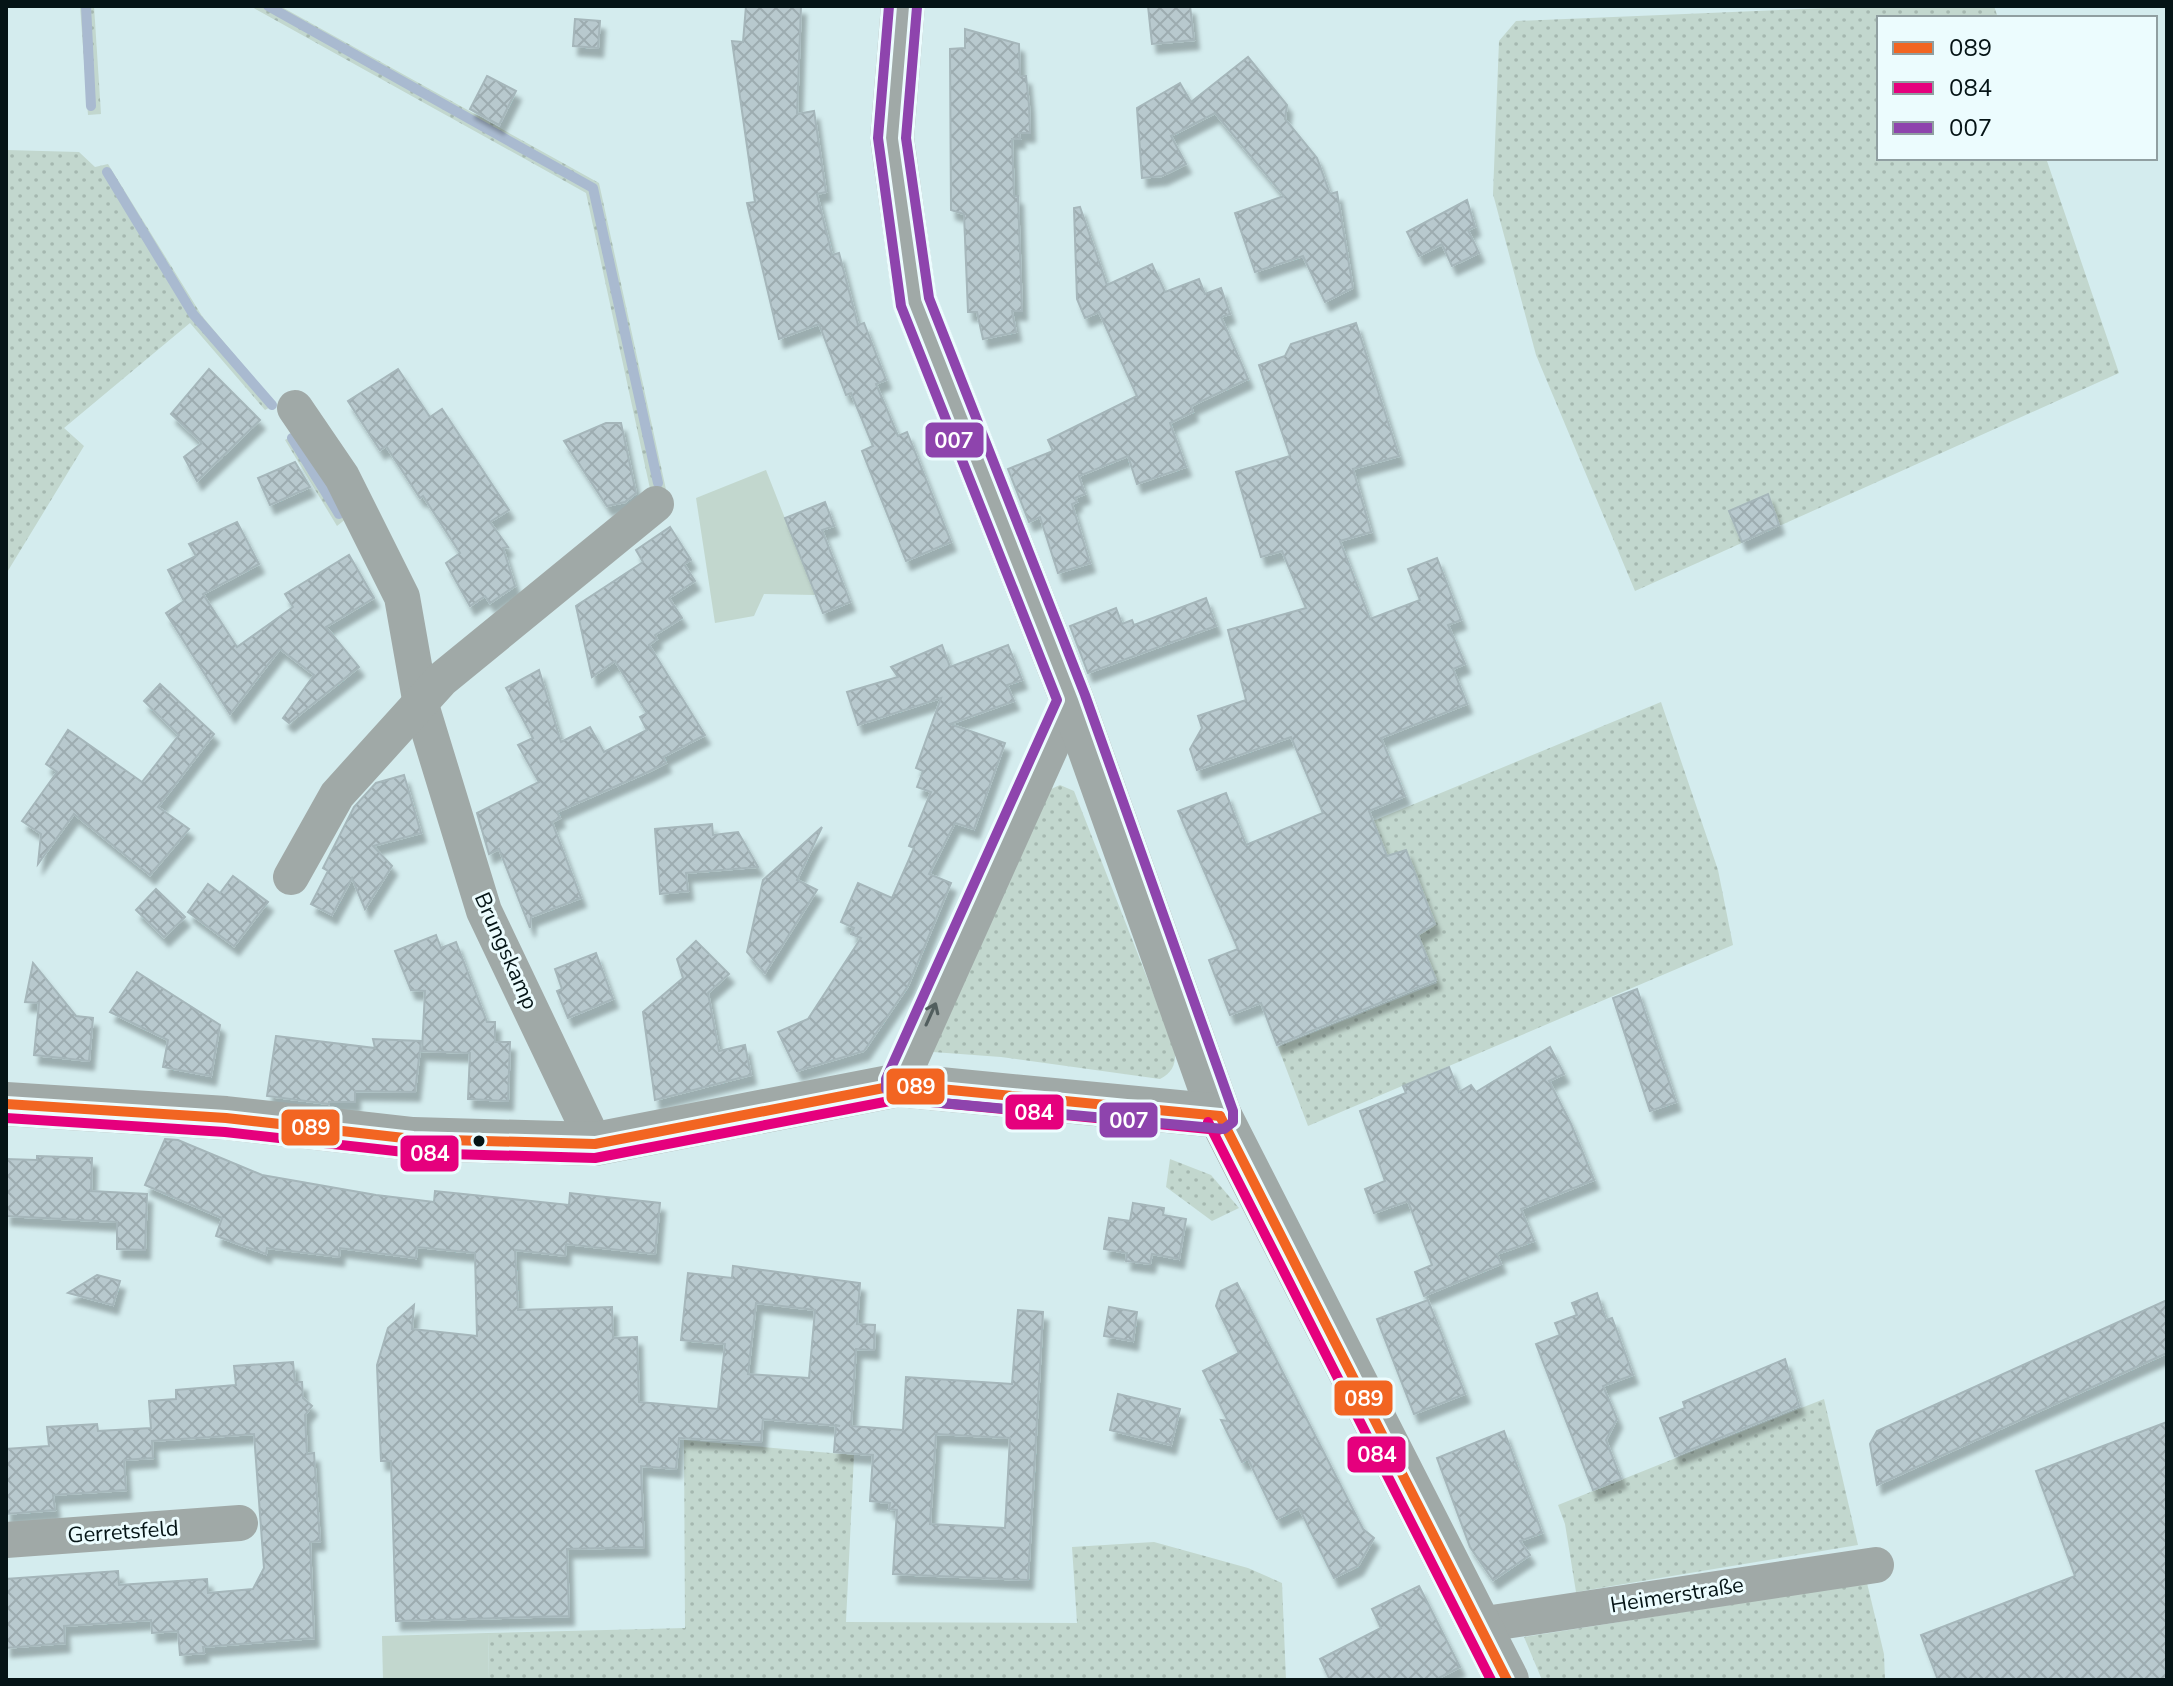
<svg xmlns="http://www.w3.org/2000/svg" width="2173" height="1686" viewBox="0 0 2173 1686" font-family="'Nunito Sans',sans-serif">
  <defs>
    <pattern id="grass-dots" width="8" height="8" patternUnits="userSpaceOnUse" patternTransform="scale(2)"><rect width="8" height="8" fill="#c2d7ce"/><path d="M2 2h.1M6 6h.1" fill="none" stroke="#a5b8b0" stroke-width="1.8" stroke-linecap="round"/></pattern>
    <pattern id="building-cross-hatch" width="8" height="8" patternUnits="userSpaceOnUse" patternTransform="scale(2)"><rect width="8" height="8" fill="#b8c9ce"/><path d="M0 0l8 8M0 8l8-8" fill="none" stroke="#9dacb0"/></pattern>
    <filter id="shadow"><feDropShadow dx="5" dy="9" stdDeviation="2" flood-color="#0004"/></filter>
  </defs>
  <rect width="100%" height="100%" fill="#d4ecee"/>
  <g fill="url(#grass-dots)">
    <path d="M 80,6 L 94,6 L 101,114 L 88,115 Z"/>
    <path d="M 250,6 L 280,6 L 599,183 L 667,494 L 652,498 L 586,193 Z"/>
    <path d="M 1877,6 L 1994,6 L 1998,18 L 1879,18 L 1879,158 L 2046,158 L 2119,373 L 1635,591 L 1536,355 L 1493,194 L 1499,41 L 1516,21 Z"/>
    <path d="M 6,150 L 79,152 L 95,167 L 108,164 L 202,316 L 276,404 L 265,410 L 190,323 L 64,428 L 84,446 L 6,574 Z"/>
    <path d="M 296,433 L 347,518 L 337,526 L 285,440 Z"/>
    <path d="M 1661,702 L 1718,870 L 1733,945 L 1308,1126 L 1278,1047 L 1437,983 L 1373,821 Z"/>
    <path d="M 1060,785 L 1074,791 L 1175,1049 C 1176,1064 1173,1072 1160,1079 L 1001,1057 L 933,1052 L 1038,795 Z"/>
    <path d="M 1170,1159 L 1211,1175 L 1239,1208 L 1212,1221 L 1166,1187 Z"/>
    <path d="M 1824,1399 L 1858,1545 L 1576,1592 L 1565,1524 L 1558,1505 Z"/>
    <path d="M 684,1440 L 854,1455 L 846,1622 L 1077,1623 L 1072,1547 L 1154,1542 L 1248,1568 L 1282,1583 L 1286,1680 L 489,1680 L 488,1633 L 685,1628 Z"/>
    <path d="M 1867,1583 L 1884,1654 L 1885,1680 L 1542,1680 L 1524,1637 Z"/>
  </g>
  <g fill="#c2d7ce">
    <path d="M 766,470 L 815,595 L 764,594 L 754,616 L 715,623 L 696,498 Z"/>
    <path d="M 488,1633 L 489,1680 L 383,1680 L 382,1636 Z"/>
  </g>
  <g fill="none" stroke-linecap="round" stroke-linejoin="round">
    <g stroke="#a9bad0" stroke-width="10">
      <path d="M 86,6 L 91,106"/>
      <path d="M 268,6 L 593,188 L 658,483"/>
      <path d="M 107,172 L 193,314 L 272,405"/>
      <path d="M 292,438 L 339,514"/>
    </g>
  </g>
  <g fill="url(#building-cross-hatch)" stroke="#a5b6ba" stroke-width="2" fill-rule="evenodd" filter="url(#shadow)">
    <path d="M 746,6 L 801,6 L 797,114 L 814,111 L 826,192 L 817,194 L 832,255 L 839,253 L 858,325 L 864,323 L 886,380 L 876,384 L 898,436 L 907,432 L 951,542 L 906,561 L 862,451 L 873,446 L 851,393 L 846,395 L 819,324 L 779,339 L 747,203 L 755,202 L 732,41 L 743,42 Z"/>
    <path d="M 1148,6 L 1190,6 L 1194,40 L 1152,44 Z"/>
    <path d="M 575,19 L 600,21 L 598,48 L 573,46 Z"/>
    <path d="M 965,29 L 1019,44 L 1020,76 L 1026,76 L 1029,105 L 1030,133 L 1019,133 L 1020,139 L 1012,139 L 1014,196 L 1018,196 L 1022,311 L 1012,311 L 1016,332 L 983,339 L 977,312 L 968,312 L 964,214 L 951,210 L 950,49 L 965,48 Z"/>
    <path d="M 1248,57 L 1287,105 L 1285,119 L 1317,158 L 1330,194 L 1337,192 L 1353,288 L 1325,302 L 1303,256 L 1255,272 L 1235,213 L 1284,196 L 1215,113 L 1171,136 L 1186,164 L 1162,176 L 1142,178 L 1137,108 L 1180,83 L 1191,102 Z"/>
    <path d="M 487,76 L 516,91 L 499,125 L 470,109 Z"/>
    <path d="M 1467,200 L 1475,227 L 1468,230 L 1479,253 L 1452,266 L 1442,244 L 1419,256 L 1407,232 Z"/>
    <path d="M 1080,207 L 1107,285 L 1152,264 L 1165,292 L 1199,279 L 1205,294 L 1221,288 L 1230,314 L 1221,317 L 1248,379 L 1191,406 L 1193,412 L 1170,423 L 1186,467 L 1137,484 L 1128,456 L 1079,476 L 1085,494 L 1075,498 L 1077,502 L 1072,504 L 1090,563 L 1058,573 L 1040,517 L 1029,522 L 1008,469 L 1053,451 L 1048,440 L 1137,396 L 1099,312 L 1085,318 L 1077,299 L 1074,208 Z"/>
    <path d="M 1356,323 L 1399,456 L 1353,469 L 1371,532 L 1340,541 L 1370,619 L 1420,600 L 1408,569 L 1437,558 L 1461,620 L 1448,625 L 1465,664 L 1453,669 L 1467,704 L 1381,738 L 1405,796 L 1369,811 L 1387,856 L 1406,850 L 1435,924 L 1418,935 L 1436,980 L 1277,1045 L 1261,1003 L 1230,1015 L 1209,960 L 1238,949 L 1178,811 L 1226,793 L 1246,845 L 1323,813 L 1291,737 L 1197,770 L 1190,749 L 1202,728 L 1198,716 L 1246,700 L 1228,630 L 1306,608 L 1282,551 L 1261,557 L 1236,472 L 1290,456 L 1259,365 L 1285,356 L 1291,344 Z"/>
    <path d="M 209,369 L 260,420 L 197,481 L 184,457 L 202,443 L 171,414 Z"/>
    <path d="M 398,369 L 430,417 L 442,409 L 509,510 L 490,522 L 508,547 L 503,548 L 515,586 L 490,603 L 485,596 L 470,606 L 446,563 L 460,553 L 423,496 L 420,498 L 386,446 L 380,450 L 348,401 Z"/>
    <path d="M 606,423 L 621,423 L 636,493 L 625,502 L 607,506 L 564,441 Z"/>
    <path d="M 295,462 L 310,487 L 270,505 L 258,478 Z"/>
    <path d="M 1768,494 L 1779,525 L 1742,542 L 1729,511 Z"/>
    <path d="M 825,502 L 834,526 L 822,530 L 850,602 L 823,613 L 785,518 Z"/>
    <path d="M 237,522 L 259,564 L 203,594 L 237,647 L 293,607 L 285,594 L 349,555 L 374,598 L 326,627 L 359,667 L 289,723 L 283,718 L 314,675 L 280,649 L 230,714 L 166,613 L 184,601 L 168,570 L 196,556 L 189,544 Z"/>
    <path d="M 670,527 L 691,560 L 684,564 L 695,581 L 669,598 L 682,618 L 655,635 L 657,639 L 649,645 L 705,735 L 663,757 L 666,763 L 648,772 L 557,812 L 560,818 L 552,822 L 581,898 L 531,917 L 530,928 L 499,849 L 489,854 L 477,813 L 539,782 L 518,745 L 533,738 L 506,688 L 539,670 L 561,742 L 590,727 L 604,752 L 647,730 L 640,717 L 647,713 L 615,661 L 592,677 L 576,606 L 643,562 L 636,550 Z"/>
    <path d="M 1206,598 L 1216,626 L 1088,673 L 1070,626 L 1116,608 L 1122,624 L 1132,620 L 1134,625 Z"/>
    <path d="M 942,645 L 950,667 L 1008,645 L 1022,680 L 1007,685 L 1014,701 L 950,724 L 1005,743 L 974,829 L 955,823 L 929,874 L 951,883 L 908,986 L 864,1051 L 797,1071 L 778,1032 L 808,1019 L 861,938 L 851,934 L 854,928 L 841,922 L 858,883 L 892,898 L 914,848 L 909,846 L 931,792 L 917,787 L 923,771 L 916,768 L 941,698 L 858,725 L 847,692 L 898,677 L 891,667 Z"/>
    <path d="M 160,684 L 214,734 L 158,807 L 189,829 L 150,875 L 74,814 L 38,864 L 41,834 L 22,821 L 57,772 L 46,764 L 68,730 L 142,782 L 179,735 L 144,701 Z"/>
    <path d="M 404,775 L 421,833 L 373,846 L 392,866 L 365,909 L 352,878 L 332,915 L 311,904 L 328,871 L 323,868 L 354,807 L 376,783 Z"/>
    <path d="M 712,824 L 713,835 L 738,832 L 758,867 L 686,873 L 688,891 L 660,894 L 655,829 Z"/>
    <path d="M 822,827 L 797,880 L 817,890 L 765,973 L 747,952 L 763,880 Z"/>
    <path d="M 233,876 L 268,902 L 234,946 L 188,912 L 208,884 L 220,893 Z"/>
    <path d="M 156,889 L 185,917 L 164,937 L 136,910 Z"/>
    <path d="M 436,935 L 441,948 L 456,942 L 487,1022 L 495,1022 L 495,1042 L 510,1042 L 508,1101 L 468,1099 L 470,1053 L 422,1051 L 425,991 L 411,990 L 395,951 Z"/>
    <path d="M 696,941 L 729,974 L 708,993 L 719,1051 L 745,1045 L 751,1075 L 655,1100 L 643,1012 L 683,978 L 677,959 Z"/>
    <path d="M 596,953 L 613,999 L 568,1018 L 557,991 L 562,989 L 555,969 Z"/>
    <path d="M 33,963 L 76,1016 L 93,1018 L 89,1061 L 34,1055 L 39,1003 L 25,1002 Z"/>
    <path d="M 137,972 L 220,1025 L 211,1076 L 163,1067 L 168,1040 L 110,1012 Z"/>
    <path d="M 1637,989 L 1676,1102 L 1650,1111 L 1613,998 Z"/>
    <path d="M 276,1036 L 375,1048 L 373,1039 L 421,1041 L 415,1092 L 355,1091 L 355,1102 L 329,1102 L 329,1104 L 267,1096 Z"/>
    <path d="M 1550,1047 L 1564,1074 L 1549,1081 L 1571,1124 L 1594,1180 L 1521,1209 L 1534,1241 L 1497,1254 L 1501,1264 L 1424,1296 L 1415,1272 L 1432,1265 L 1408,1201 L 1374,1213 L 1365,1189 L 1385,1181 L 1360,1111 L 1406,1093 L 1403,1086 L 1449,1067 L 1459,1092 L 1471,1085 L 1476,1092 Z"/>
    <path d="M 165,1139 L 178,1140 L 262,1175 L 376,1195 L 434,1202 L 435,1191 L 569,1205 L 570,1193 L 660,1203 L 655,1254 L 566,1244 L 565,1256 L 515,1250 L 518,1310 L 612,1307 L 613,1338 L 637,1337 L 639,1402 L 718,1409 L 725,1344 L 681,1340 L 688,1273 L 732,1278 L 733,1266 L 860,1283 L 857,1324 L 875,1325 L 874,1350 L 856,1349 L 851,1426 L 903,1430 L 906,1377 L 1012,1384 L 1018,1310 L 1043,1312 L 1028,1580 L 893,1574 L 897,1510 L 889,1509 L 890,1503 L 870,1501 L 873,1455 L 834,1452 L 836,1425 L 840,1426 L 763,1419 L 761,1442 L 679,1438 L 676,1469 L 641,1466 L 644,1547 L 567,1549 L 569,1616 L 396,1621 L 391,1461 L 381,1461 L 377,1365 L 388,1328 L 414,1305 L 412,1329 L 477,1336 L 475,1253 L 417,1247 L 416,1258 L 340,1248 L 339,1257 L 267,1248 L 266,1254 L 216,1236 L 222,1218 L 145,1185 ZM 756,1303 L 815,1310 L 809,1378 L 748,1374 ZM 936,1434 L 1010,1438 L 1005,1528 L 930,1524 Z"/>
    <path d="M 37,1156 L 92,1158 L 91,1191 L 147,1194 L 145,1250 L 117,1249 L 117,1222 L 6,1216 L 6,1159 L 37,1160 Z"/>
    <path d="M 1133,1203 L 1164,1208 L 1163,1215 L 1186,1219 L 1179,1259 L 1152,1254 L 1150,1264 L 1126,1261 L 1127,1253 L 1104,1249 L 1109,1218 L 1130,1221 Z"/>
    <path d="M 97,1275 L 120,1281 L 113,1305 L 68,1293 Z"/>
    <path d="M 1237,1283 L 1363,1529 L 1374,1538 L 1358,1566 L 1334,1578 L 1299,1508 L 1277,1519 L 1248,1459 L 1242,1462 L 1221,1420 L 1228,1421 L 1203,1371 L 1239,1353 L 1216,1306 L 1221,1291 Z"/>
    <path d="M 1597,1293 L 1606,1320 L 1612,1318 L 1633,1375 L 1603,1386 L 1617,1419 L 1606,1440 L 1621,1479 L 1593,1490 L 1536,1344 L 1560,1335 L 1555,1323 L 1577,1315 L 1572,1303 Z"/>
    <path d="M 1428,1300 L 1465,1394 L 1414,1414 L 1377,1319 Z"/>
    <path d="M 2167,1300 L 2167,1353 L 1877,1485 L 1870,1444 L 1877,1431 Z"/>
    <path d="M 1109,1307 L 1137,1312 L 1133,1341 L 1104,1336 Z"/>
    <path d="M 1785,1359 L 1799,1406 L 1675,1456 L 1660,1418 L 1685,1408 L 1683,1402 Z"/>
    <path d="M 293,1362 L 295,1382 L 302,1382 L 303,1398 L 312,1406 L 305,1415 L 307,1454 L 314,1453 L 320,1541 L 310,1542 L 314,1638 L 203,1647 L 204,1653 L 180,1655 L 178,1631 L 152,1633 L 151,1620 L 64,1626 L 65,1643 L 6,1648 L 6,1579 L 118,1571 L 119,1585 L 207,1579 L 208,1593 L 253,1589 L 264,1568 L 254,1434 L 152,1441 L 153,1458 L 124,1460 L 126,1490 L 53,1495 L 55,1510 L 6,1514 L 6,1449 L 49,1446 L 47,1427 L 97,1424 L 98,1431 L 151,1428 L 149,1401 L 176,1399 L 176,1390 L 236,1385 L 234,1366 Z"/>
    <path d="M 1118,1394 L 1180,1409 L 1171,1445 L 1110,1430 Z"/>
    <path d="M 2167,1422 L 2167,1680 L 1938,1680 L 1921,1635 L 2075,1576 L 2036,1471 Z"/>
    <path d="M 1504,1431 L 1542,1533 L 1520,1541 L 1530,1555 L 1493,1580 L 1470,1547 L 1437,1458 Z"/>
    <path d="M 1419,1586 L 1460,1667 L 1435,1680 L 1330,1680 L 1320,1659 L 1381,1628 L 1372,1609 Z"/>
  </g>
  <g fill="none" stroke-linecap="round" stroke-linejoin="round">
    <g stroke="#a0a9a7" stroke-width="36">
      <path d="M 295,408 L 342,477 L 402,597 L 421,705 L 484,911 L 595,1144"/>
      <path d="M 291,877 L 337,795 L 442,679 L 656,504"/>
      <path d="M 899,1085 L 1072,700"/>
      <path d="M 6,1540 L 240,1523"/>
      <path d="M 1479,1625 L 1876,1565"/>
    </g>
    <g stroke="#a0a9a7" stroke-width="44">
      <path d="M 903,6 L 892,138 L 915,302 L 1072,700 L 1220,1116 L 1507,1680"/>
      <path d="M 6,1104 L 226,1118 L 413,1139 L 595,1144 L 899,1085 L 1220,1116"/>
    </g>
    <defs>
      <g id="bus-1">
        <path d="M 6,1104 L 226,1118 L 413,1139 L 595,1144 L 899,1085 L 1220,1116"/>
        <path d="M 1220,1116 L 1507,1680"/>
      </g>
      <g id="bus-2">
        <path d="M 6,1118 L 225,1132 L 413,1153 L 595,1158 L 900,1099 L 1219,1130"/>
        <path d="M 1208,1122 L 1491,1680"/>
      </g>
      <path id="bus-3" d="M 889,6 L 878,138 L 901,306 L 1057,700 L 886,1079 L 886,1089 L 898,1099 L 1224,1129 L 1233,1122 L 1233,1111 L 1085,695 L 929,298 L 906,138 L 917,7"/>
    </defs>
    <use href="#bus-1" stroke="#ecfcfe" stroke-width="16"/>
    <use href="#bus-2" stroke="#ecfcfe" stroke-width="16"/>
    <use href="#bus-3" stroke="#ecfcfe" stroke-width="16"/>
    <use href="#bus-1" stroke="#f26522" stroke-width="10"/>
    <use href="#bus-2" stroke="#e5007d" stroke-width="10"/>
    <use href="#bus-3" stroke="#8e44ad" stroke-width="10"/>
  </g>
  <defs><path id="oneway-shaft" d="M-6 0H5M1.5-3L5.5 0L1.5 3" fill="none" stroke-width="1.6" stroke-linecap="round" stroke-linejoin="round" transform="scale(2)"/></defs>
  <use stroke="#525e5e" href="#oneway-shaft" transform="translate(931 1014) rotate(-66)"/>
  <circle fill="#051416" stroke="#ecfcfe" stroke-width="3" cx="479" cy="1141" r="7"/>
  <g text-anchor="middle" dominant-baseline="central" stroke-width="6" stroke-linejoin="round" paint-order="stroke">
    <g font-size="22" fill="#051416" stroke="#ecfcfe">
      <text transform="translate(506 951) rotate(66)">Brungskamp</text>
      <text transform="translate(123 1532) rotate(-4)">Gerretsfeld</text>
      <text transform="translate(1677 1595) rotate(-9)">Heimerstraße</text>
    </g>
  </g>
  <g stroke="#ecfcfe" stroke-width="3">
    <rect x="924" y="421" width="61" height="38" rx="8" fill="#8e44ad"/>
    <rect x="885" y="1067" width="61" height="39" rx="8" fill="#f26522"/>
    <rect x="1004" y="1093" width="61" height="38" rx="8" fill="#e5007d"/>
    <rect x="1098" y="1101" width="61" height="38" rx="8" fill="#8e44ad"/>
    <rect x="280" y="1108" width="61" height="39" rx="8" fill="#f26522"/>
    <rect x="399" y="1134" width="61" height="39" rx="8" fill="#e5007d"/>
    <rect x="1333" y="1379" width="61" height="38" rx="8" fill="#f26522"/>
    <rect x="1346" y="1435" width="61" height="39" rx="8" fill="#e5007d"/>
  </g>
  <g font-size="22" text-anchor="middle" font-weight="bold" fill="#fff">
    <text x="954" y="448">007</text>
    <text x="916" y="1094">089</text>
    <text x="1034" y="1120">084</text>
    <text x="1129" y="1128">007</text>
    <text x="311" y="1135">089</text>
    <text x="430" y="1161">084</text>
    <text x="1364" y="1406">089</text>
    <text x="1377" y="1462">084</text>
  </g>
  <rect width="2173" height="1686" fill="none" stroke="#051416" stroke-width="16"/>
  <rect x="1877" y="16" width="280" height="144" fill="#ecfcfe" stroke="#909fa1" stroke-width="2"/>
  <rect x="1893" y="42" width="40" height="12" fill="#f26522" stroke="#909fa1" stroke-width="2"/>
  <text x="1949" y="56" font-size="24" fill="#051416">089</text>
  <rect x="1893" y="82" width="40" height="12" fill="#e5007d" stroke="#909fa1" stroke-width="2"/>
  <text x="1949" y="96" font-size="24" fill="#051416">084</text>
  <rect x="1893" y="122" width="40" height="12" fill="#8e44ad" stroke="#909fa1" stroke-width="2"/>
  <text x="1949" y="136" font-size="24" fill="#051416">007</text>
</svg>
